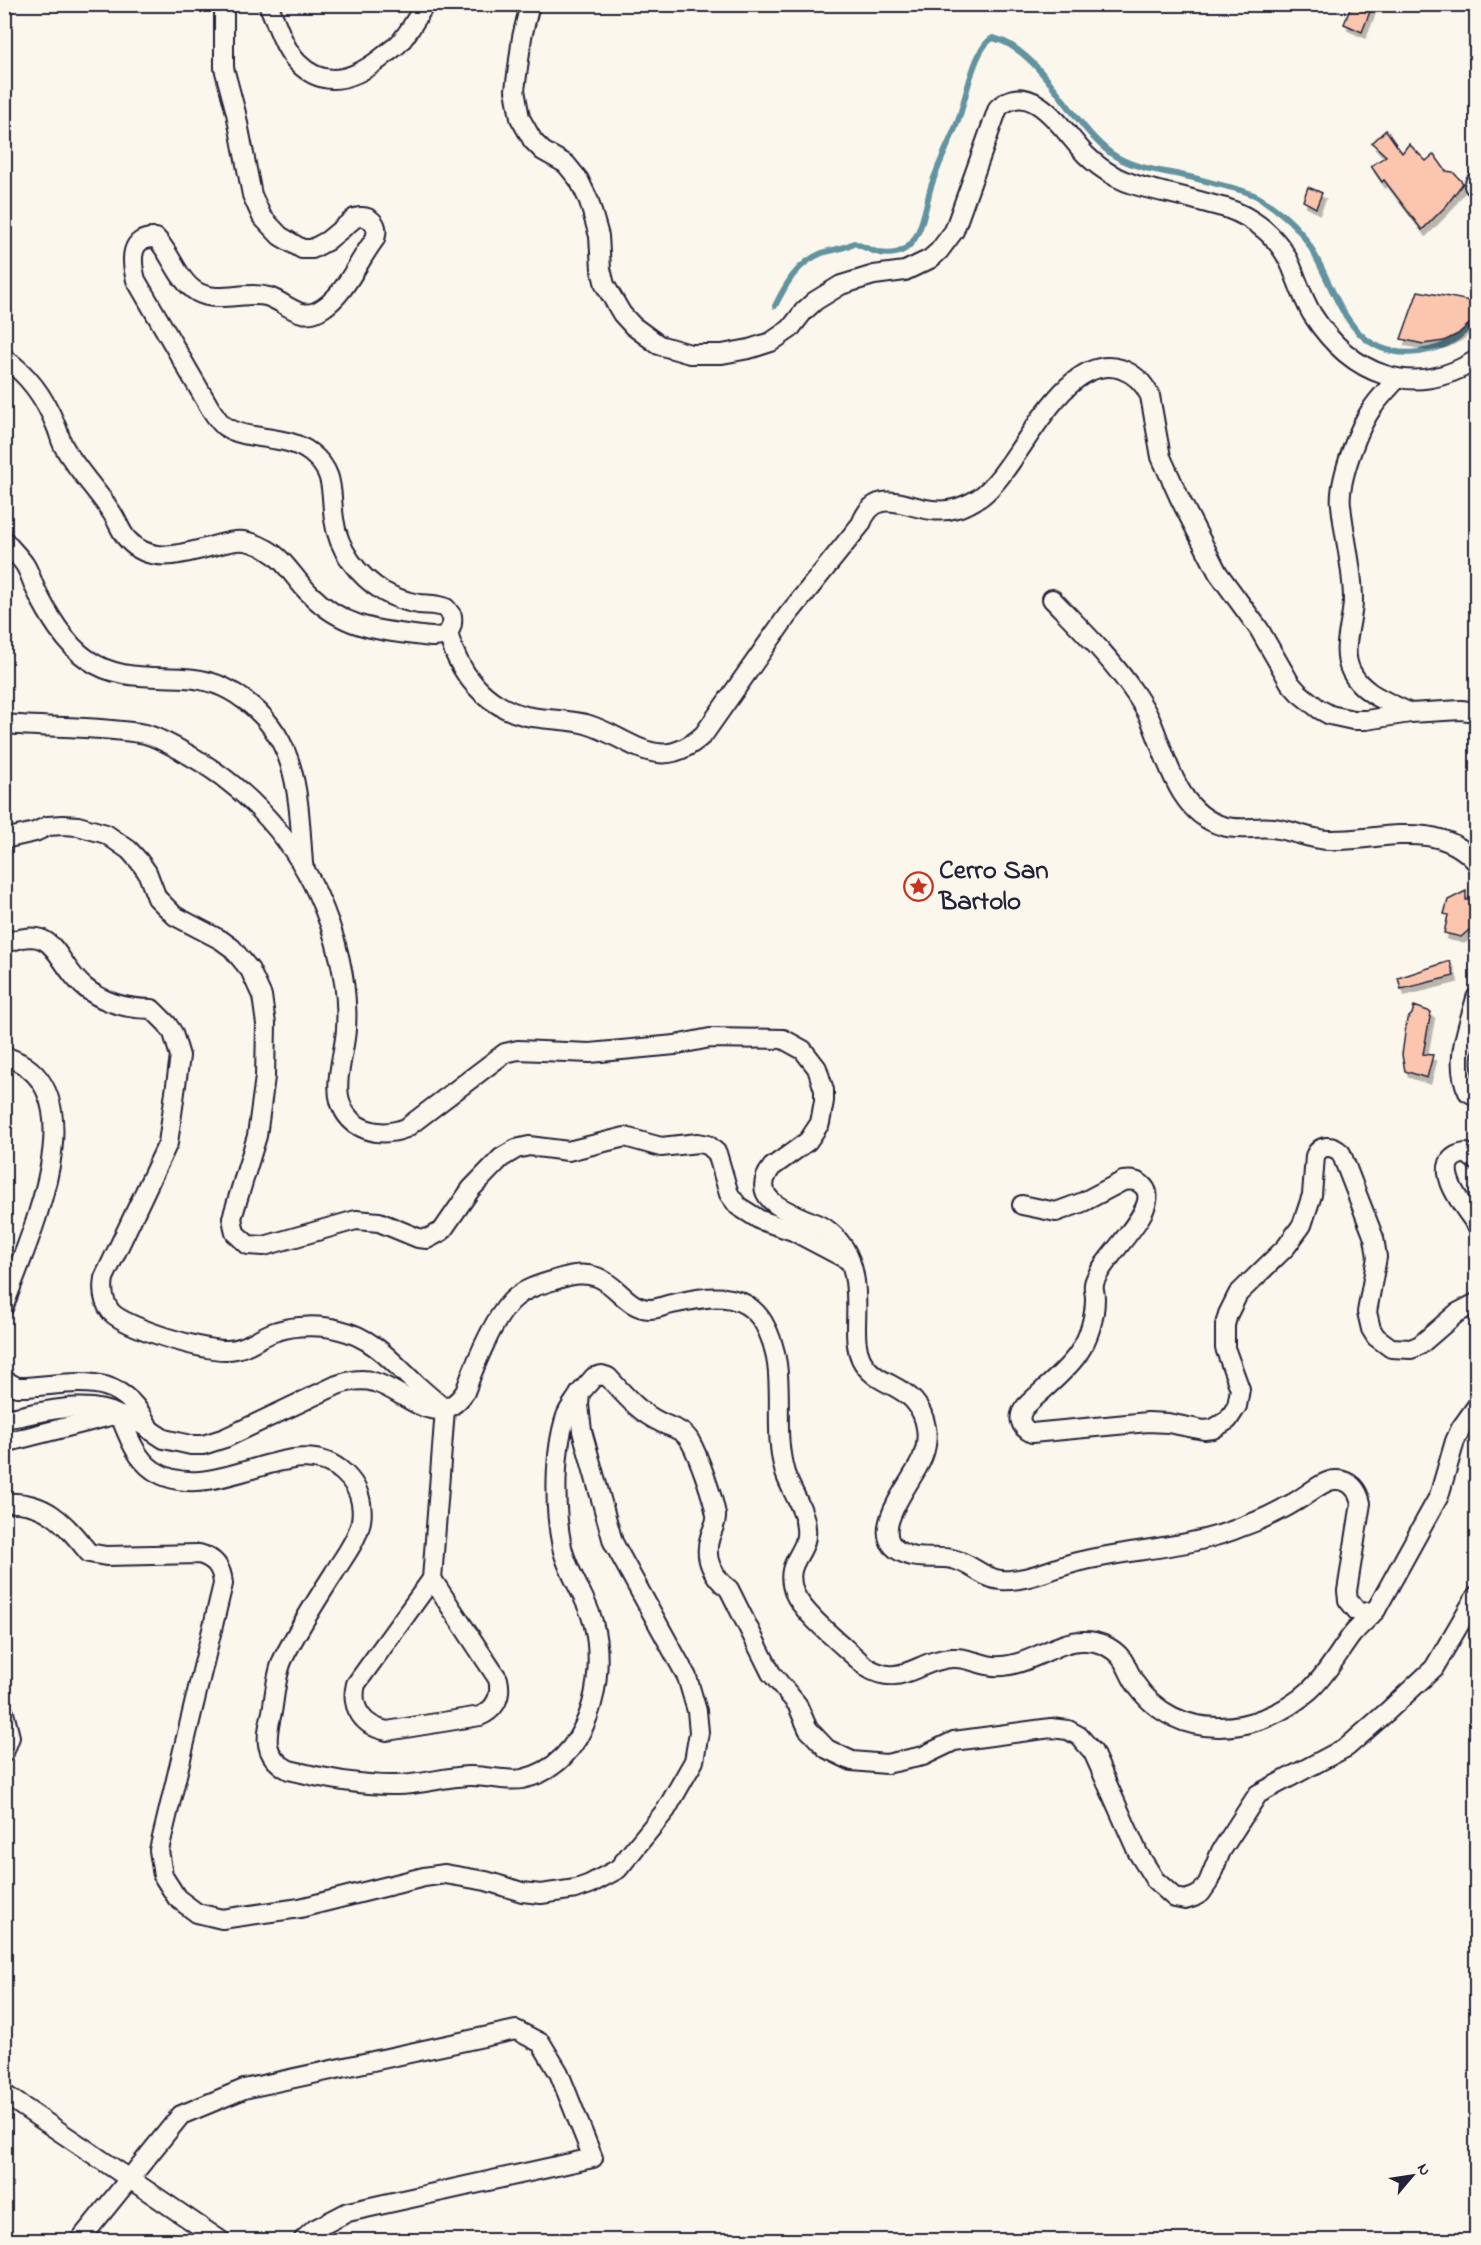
<svg xmlns="http://www.w3.org/2000/svg" width="1481" height="2245" viewBox="0 0 1481 2245" font-family="'Indie Flower',sans-serif">
  <defs>
    <filter id="shadow"><feDropShadow dx="3.5" dy="6" stdDeviation="0" flood-color="#0004"/></filter>
  </defs>
  <rect width="100%" height="100%" fill="#fbf7ec"/>
  <filter id="ink" filterUnits="userSpaceOnUse"><feTurbulence type="fractalNoise" baseFrequency=".0167" numOctaves="2"/><feDisplacementMap in="SourceGraphic" scale="12" xChannelSelector="R" yChannelSelector="G"/><feConvolveMatrix kernelMatrix="1 2 1 2 8 2 1 2 1" color-interpolation-filters="sRGB"/></filter>
  <g filter="url(#ink)">
    <g fill="none" stroke-linecap="round" stroke-linejoin="round">
      <path stroke="#6293a0" stroke-width="6" d="M 775,306 C 786,284 797,263 822,253 C 834,249 841,250 854,243 C 862,246 872,251 880,253 C 920,260 923,216 930,190 C 937,166 949,144 958,121 C 965,102 974,47 993,38 C 1041,49 1072,126 1112,154 C 1134,169 1160,170 1185,176 C 1200,179 1215,184 1229,187 C 1240,190 1254,193 1263,200 C 1278,210 1296,225 1306,240 C 1337,286 1345,361 1419,352 C 1446,348 1459,339 1476,319"/>
    </g>
    <g fill="#fbc5ae" stroke="#22223b" stroke-width="1.5" filter="url(#shadow)">
      <path d="M 1352,4 L 1373,4 L 1362,32 L 1344,24 Z"/>
      <path d="M 1386,130 L 1402,153 L 1409,144 L 1426,161 L 1434,154 L 1446,171 L 1453,172 L 1463,183 L 1446,206 L 1422,230 L 1384,180 L 1382,182 L 1371,166 L 1386,156 L 1372,143 Z"/>
      <path d="M 1308,187 L 1322,193 L 1316,208 L 1303,201 Z"/>
      <path d="M 1418,291 L 1476,302 L 1476,314 L 1469,324 L 1458,334 L 1444,341 L 1423,344 L 1401,339 Z"/>
      <path d="M 1466,891 L 1466,900 L 1475,900 L 1476,924 L 1461,937 L 1444,933 L 1448,915 L 1444,914 L 1448,900 Z"/>
      <path d="M 1450,961 L 1454,976 L 1401,989 L 1398,978 Z"/>
      <path d="M 1414,1006 L 1431,1012 L 1423,1054 L 1433,1055 L 1427,1078 L 1405,1071 L 1402,1055 L 1407,1019 L 1412,1014 Z"/>
    </g>
    <g fill="none" stroke-linecap="round" stroke-linejoin="round">
      <defs>
        <g id="minor">
          <path d="M 268,4 C 277,23 283,48 298,63 C 327,92 358,77 385,55 C 390,50 398,46 402,40 C 411,29 418,16 425,4"/>
          <path d="M 530,4 L 522,37 L 515,90 L 520,118 L 533,141 L 543,151 L 566,164 L 579,180 L 589,201 L 599,236 L 601,269 L 605,285 L 622,314 L 633,326 L 659,345 L 690,354 L 722,354 L 749,349 L 771,342 L 790,329 L 804,311 L 815,301 L 841,285 L 874,275 L 905,271 L 930,259 L 939,251 L 954,231 L 998,108 C 1033,76 1065,134 1086,155 C 1095,164 1105,171 1116,177 C 1131,185 1146,188 1163,192 C 1184,196 1205,203 1226,208 C 1255,218 1280,238 1292,268 C 1298,283 1303,299 1312,314 C 1351,375 1412,400 1476,360"/>
          <path d="M 1474,186 L 1476,181"/>
          <path d="M 4,358 C 29,375 45,398 56,426 C 59,432 60,440 64,447 C 77,470 97,490 112,513 C 118,522 121,533 128,540 C 157,572 202,545 236,541 C 246,540 258,544 266,549 C 286,560 294,579 310,594 C 345,630 383,631 431,637 C 445,638 454,631 452,616 L 446,608 C 437,604 428,605 419,604 C 407,602 395,598 384,592 C 358,576 338,550 334,519 C 330,492 336,473 311,453 C 285,433 248,442 224,426 C 219,422 214,414 210,408 L 136,280 C 131,261 129,236 156,238 C 171,253 178,281 197,292 C 219,304 246,290 269,297 C 289,304 301,323 323,308 C 346,293 358,261 375,239 C 380,224 370,214 355,218 L 327,241 L 312,249 L 302,249 L 280,236 L 262,217 L 252,195 L 236,113 L 224,68 L 224,4"/>
          <path d="M 1397,379 C 1389,388 1380,397 1373,407 C 1359,426 1338,481 1341,505 C 1344,537 1353,568 1353,600 C 1353,623 1340,649 1351,671 C 1362,694 1389,702 1410,713"/>
          <path d="M 4,540 C 11,549 19,556 25,565 C 30,573 32,582 36,590 C 47,613 66,645 87,659 C 116,680 150,676 184,678 C 205,679 226,686 243,699 C 300,739 298,800 303,863"/>
          <path d="M 1052,599 C 1081,629 1112,659 1136,695 C 1142,704 1149,715 1153,726 C 1168,763 1180,814 1223,826 C 1239,831 1257,826 1273,828 C 1292,830 1311,840 1330,840 C 1380,841 1438,818 1476,862"/>
          <path d="M 448,633 C 458,673 485,706 526,716 C 546,720 566,719 586,724 C 631,737 658,777 704,734 L 787,616 L 861,524 C 875,486 904,507 932,510 C 948,512 965,507 979,498 C 1019,471 1061,350 1121,369 C 1135,374 1144,383 1150,396 L 1161,457 L 1181,501 L 1218,573 L 1259,629 L 1290,683 L 1299,693 L 1319,709 L 1330,715 L 1353,720 L 1366,720 L 1410,713 L 1461,710 L 1476,712"/>
          <path d="M 4,724 C 51,728 99,726 145,734 C 157,737 171,745 182,751 C 240,782 289,832 317,893 C 336,934 349,983 346,1029 C 345,1050 334,1081 340,1101 C 349,1131 380,1138 406,1128 L 505,1053 L 518,1050 L 590,1053 L 675,1045 L 710,1038 L 783,1039 L 803,1050 L 817,1068 L 824,1090 L 824,1101 L 820,1123 L 808,1141 L 772,1167 C 744,1203 798,1214 821,1226 C 828,1229 834,1235 839,1241 C 858,1263 857,1298 856,1326 C 856,1337 856,1348 861,1359 C 873,1383 898,1383 914,1401 C 927,1416 930,1438 923,1456 C 915,1481 858,1539 908,1555 C 922,1560 938,1556 952,1559 C 970,1562 983,1579 1001,1580 C 1027,1582 1052,1568 1077,1562 C 1133,1548 1190,1549 1244,1526 C 1261,1520 1278,1512 1293,1503 C 1305,1497 1323,1480 1335,1480 C 1350,1479 1358,1490 1361,1503 L 1347,1591 L 1348,1600 L 1357,1611 L 1364,1613 L 1376,1610 L 1439,1496 L 1455,1441 L 1461,1428 L 1476,1407"/>
          <path d="M 4,839 L 35,832 L 48,826 L 63,825 L 78,826 L 106,834 L 129,850 L 139,861 L 147,872 L 157,898 L 175,916 L 221,940 L 232,948 L 250,970 L 262,996 L 266,1024 L 265,1077 L 257,1136 L 232,1218 L 235,1233 L 248,1245 L 264,1246 L 356,1220 L 379,1222 L 418,1238 L 427,1239 L 442,1231 L 471,1189 L 501,1158 L 516,1149 L 529,1146 L 568,1151 L 625,1137 L 661,1147 L 698,1143 L 708,1145 L 717,1153 L 729,1194 L 738,1206 L 760,1220 L 793,1231 L 850,1261"/>
          <path d="M 4,944 C 57,922 53,959 83,986 C 103,1003 127,1009 152,1009 L 167,1024 L 173,1033 L 180,1056 L 168,1143 L 104,1278 C 102,1290 103,1302 111,1312 C 126,1328 204,1351 227,1350 C 247,1350 259,1336 277,1331 C 296,1325 321,1325 340,1330 C 374,1338 393,1363 417,1385 C 426,1393 435,1401 445,1409 L 432,1579"/>
          <path d="M 1476,998 C 1468,1028 1453,1062 1468,1092 L 1476,1096"/>
          <path d="M 4,1056 C 104,1086 25,1245 4,1306"/>
          <path d="M 1476,1161 L 1466,1153 C 1425,1159 1464,1208 1476,1224"/>
          <path d="M 1022,1205 L 1056,1212 L 1083,1202 L 1123,1181 C 1131,1180 1138,1180 1144,1187 C 1163,1209 1099,1259 1094,1284 C 1093,1288 1095,1293 1095,1298 C 1095,1317 1089,1338 1078,1354 C 1064,1374 1043,1389 1026,1406 C 1017,1416 1019,1427 1032,1433 L 1148,1422 L 1168,1423 L 1204,1430 L 1213,1429 L 1228,1420 L 1237,1406 L 1240,1389 L 1225,1348 L 1225,1325 L 1228,1314 L 1238,1294 L 1286,1247 L 1302,1225 L 1312,1195 L 1315,1156 C 1320,1145 1332,1144 1341,1153 L 1374,1238 L 1377,1257 L 1367,1312 L 1371,1329 L 1376,1337 L 1391,1348 L 1411,1349 L 1420,1345 L 1457,1313 L 1476,1303"/>
          <path d="M 4,1380 L 17,1387 L 26,1387 C 82,1383 122,1370 150,1430"/>
          <path d="M 4,1419 C 41,1413 86,1398 120,1416 C 128,1435 135,1457 153,1470 C 212,1510 294,1427 343,1472 C 352,1480 359,1491 361,1503 C 362,1510 362,1519 360,1525 C 356,1542 343,1558 334,1573 C 316,1601 298,1629 283,1659 C 276,1674 275,1695 272,1712 C 266,1737 262,1756 289,1770 C 320,1778 365,1786 397,1785 C 421,1785 444,1777 468,1776 C 487,1775 504,1782 522,1779 C 588,1766 608,1678 593,1622 C 586,1596 568,1574 562,1547 C 554,1509 554,1452 566,1416 C 569,1408 576,1400 580,1393"/>
          <path d="M 4,1443 L 110,1416 L 120,1416 L 141,1424 L 164,1439 L 191,1445 L 203,1445 L 225,1438 L 337,1385 C 349,1381 361,1378 374,1382 C 406,1391 437,1433 465,1392 C 474,1367 495,1313 516,1297 C 528,1287 543,1284 558,1279 C 571,1275 583,1272 597,1277 C 618,1285 626,1308 650,1309 C 658,1309 665,1305 672,1304 C 705,1297 742,1288 763,1322 C 791,1369 770,1422 785,1473 C 791,1491 805,1509 806,1528 C 809,1555 783,1560 794,1592 C 803,1615 847,1648 866,1667 C 902,1689 917,1660 952,1658 C 965,1657 974,1662 987,1665 C 995,1667 1006,1666 1014,1664 C 1037,1659 1060,1641 1082,1641 C 1097,1640 1113,1647 1122,1659 C 1127,1666 1130,1675 1135,1683 C 1176,1745 1260,1736 1310,1690 C 1327,1674 1337,1655 1351,1636 C 1358,1627 1368,1619 1376,1610"/>
          <path d="M 4,1503 C 47,1500 65,1524 89,1553 L 106,1556 L 199,1554 C 215,1558 222,1568 223,1584 L 159,1850 L 163,1876 L 177,1898 L 197,1913 L 222,1919 L 300,1908 L 424,1877 L 445,1874 L 486,1881 L 522,1892 L 541,1894 L 576,1889 L 590,1884 L 618,1869 L 666,1810 L 694,1761 L 699,1732 L 697,1711 L 687,1677 L 613,1542 L 582,1431 L 579,1405 L 580,1393 L 594,1377 L 602,1375 L 608,1377 C 624,1394 638,1412 660,1422 C 671,1428 683,1429 690,1441 C 699,1457 713,1497 716,1515 C 717,1522 712,1530 710,1537 C 703,1558 713,1577 729,1589 L 771,1673 L 797,1704 L 808,1729 L 827,1749 L 852,1761 L 886,1764 L 923,1756 L 954,1741 L 1051,1728 L 1068,1730 L 1079,1736 L 1093,1752 L 1138,1853 L 1155,1880 L 1175,1898 L 1185,1900 L 1194,1897 L 1201,1893 L 1208,1883 L 1221,1851 L 1258,1794 L 1347,1747 L 1388,1711 L 1434,1668 L 1476,1596"/>
          <path d="M 432,1579 L 498,1679 C 502,1696 496,1709 480,1716 L 387,1731 C 363,1726 350,1708 356,1684 Z"/>
          <path d="M 4,1713 L 10,1737 L 4,1753"/>
          <path d="M 4,2094 L 220,2240"/>
          <path d="M 80,2240 L 181,2115 L 244,2089 L 516,2030 L 541,2043 L 559,2073 L 593,2158 L 348,2212 L 315,2229 L 303,2240"/>
        </g>
      </defs>
      <use href="#minor" stroke="#22223b" stroke-width="22"/>
      <use href="#minor" stroke="#fbf7ec" stroke-width="18"/>
    </g>
  </g>
  <defs>
    <symbol id="sight-ring" viewBox="-11 -11 22 22"><circle r="9.5" fill="#fbf7ec" stroke="#c8321e" stroke-width="1.5"/><path d="M0-6L1.8-2.2L6-1.7L2.9 1.2L3.7 5.4L0 3.3L-3.7 5.4L-2.9 1.2L-6-1.7L-1.8-2.2Z" fill="#c8321e"/></symbol>
  </defs>
  <g fill-rule="evenodd">
    <use href="#sight-ring" x="902" y="870" width="33" height="33"/>
  </g>
  <g text-anchor="middle" dominant-baseline="central" stroke-width="6" stroke-linejoin="round" paint-order="stroke">
    <g font-size="27" font-weight="bold" fill="#22223b" stroke="#fbf7ec" text-anchor="start">
      <text x="939" y="871">Cerro San<tspan x="939" dy="31">Bartolo</tspan></text>
    </g>
  </g>
  <rect width="1481" height="2245" fill="none" stroke="#fbf7ec" stroke-width="24"/>
  <rect x="12" y="12" width="1457" height="2221" fill="none" stroke="#22223b" stroke-width="2" filter="url(#ink)"/>
  <g transform="translate(1412 2176) rotate(61)" stroke="#fbf7ec" stroke-width="4.5" paint-order="stroke">
  <path d="M0-4.5L10 22L0 15L-10 22Z" fill="#22223b"/>
  <text y="-9" font-size="16" font-weight="bold" text-anchor="middle" fill="#22223b">N</text>
  </g>
</svg>
